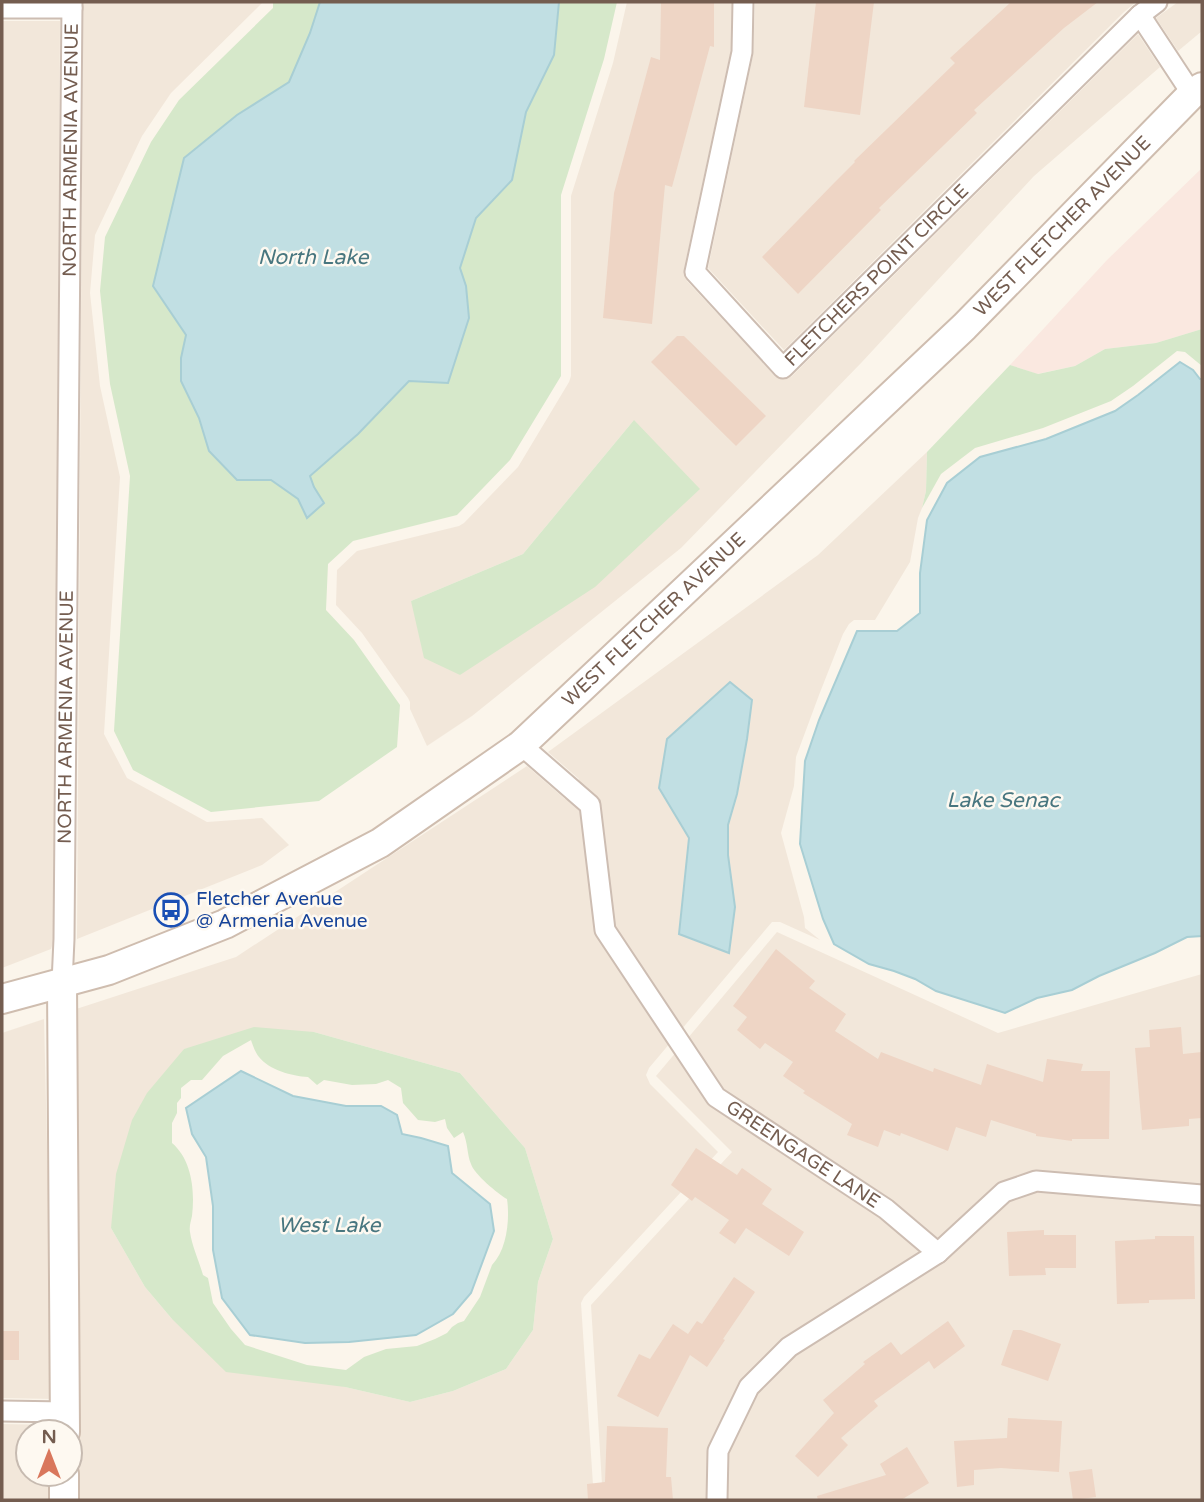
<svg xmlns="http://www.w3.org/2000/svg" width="1204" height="1502" viewBox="0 0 1204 1502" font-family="'Varela Round',sans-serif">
  <rect width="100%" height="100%" fill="#fbf5eb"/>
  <g fill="#f2e7da" fill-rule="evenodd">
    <path d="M 83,2 L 263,2 L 171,93 L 142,136 L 95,235 L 90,293 L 100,386 L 120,477 L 104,734 L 127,778 L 207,822 L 262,818 L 289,845 L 262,865 L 77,939 Z"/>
    <path d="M 627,2 L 732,2 L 731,50 L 684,269 L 687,281 L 776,377 L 791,377 L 1138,34 L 1160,67 L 1034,176 L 862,362 L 681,548 L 472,716 L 427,746 L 410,709 L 410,702 L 408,698 L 362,633 L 336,605 L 337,570 L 357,551 L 459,526 L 464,523 L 518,467 L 569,382 L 571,376 L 571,196 L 613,63 ZM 634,420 L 460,675 L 411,601 L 523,554 Z"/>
    <path d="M 755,2 L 1136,2 L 1124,12 L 784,350 L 708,268 L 753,55 Z"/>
    <path d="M 1178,2 L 1202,2 L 1202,31 L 1178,51 L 1156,18 Z"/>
    <path d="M 2,21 L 60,21 L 54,940 L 51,949 L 2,968 Z"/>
    <path d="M 927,452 L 926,491 L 922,508 L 918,518 L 910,562 L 875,620 L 854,620 L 849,624 L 843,634 L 819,695 L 796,757 L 794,786 L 781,833 L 804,917 L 805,928 L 820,940 L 780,922 L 772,922 L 649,1068 L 646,1075 L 650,1084 L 718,1152 L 584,1297 L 581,1303 L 594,1500 L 75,1500 L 76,1399 L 67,1012 L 236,957 L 527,766 L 565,799 L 579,779 L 548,752 L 818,555 ZM 752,700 L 747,739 L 737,794 L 728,825 L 728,855 L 679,934 L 689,838 L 659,788 ZM 314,1032 L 460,1073 L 525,1148 L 553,1239 L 538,1282 L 533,1330 L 506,1369 L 453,1391 L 410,1402 L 345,1387 L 172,1319 L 145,1287 L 111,1228 L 184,1049 Z"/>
    <path d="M 777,932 L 998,1033 L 1202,974 L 1202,1500 L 603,1500 L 591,1305 L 732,1152 L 656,1076 Z"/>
    <path d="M 44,1019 L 53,1399 L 2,1398 L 2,1033 Z"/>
    <path d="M 2,1424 L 53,1425 L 53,1432 L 28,1432 L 28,1474 L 52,1474 L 52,1500 L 2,1500 Z"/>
  </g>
  <path fill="#fae8e0" d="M 1202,168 L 1202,329 L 1156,343 L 1105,349 L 1075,366 L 1037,374 L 1010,365 L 1107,260 Z"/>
  <g fill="#d6e8ca" fill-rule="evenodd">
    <path d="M 273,2 L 617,2 L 604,59 L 561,195 L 561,376 L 510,460 L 457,515 L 353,541 L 328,564 L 326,610 L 354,640 L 400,705 L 397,747 L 319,801 L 211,812 L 133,770 L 114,731 L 130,476 L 110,384 L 100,291 L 105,237 L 151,142 L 179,100 L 273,8 Z"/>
    <path d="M 1202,329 L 1202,366 L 1185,352 L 1177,351 L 1133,386 L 1111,401 L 1043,428 L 975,448 L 941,474 L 922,508 L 926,491 L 927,452 L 1010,365 L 1038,374 L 1075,366 L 1105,349 L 1156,343 Z"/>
    <path d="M 634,420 L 700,489 L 595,587 L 460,675 L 424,658 L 411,601 L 523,554 Z"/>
    <path d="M 254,1027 L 314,1032 L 460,1073 L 525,1148 L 553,1239 L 538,1282 L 533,1330 L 506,1369 L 453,1391 L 410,1402 L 345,1387 L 226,1372 L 172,1319 L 145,1287 L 111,1228 L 116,1174 L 132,1120 L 147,1093 L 184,1049 ZM 251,1040 C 253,1046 255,1052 259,1057 C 269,1070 292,1076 308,1077 L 317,1085 L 324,1080 L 352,1085 L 376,1084 L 388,1080 L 401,1088 L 403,1103 L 418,1120 L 435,1122 L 445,1119 L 447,1128 L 454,1138 L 463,1132 C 468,1143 467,1155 471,1164 C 474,1174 498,1194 507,1199 C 510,1219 507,1250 492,1265 L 480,1297 L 464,1321 L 458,1323 L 452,1327 L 447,1333 L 435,1339 L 417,1346 L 386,1349 L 364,1357 L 346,1370 L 307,1365 L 245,1345 L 231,1329 L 213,1303 L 208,1278 L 203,1275 C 199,1261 192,1246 190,1232 C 189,1226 191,1221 192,1216 C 195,1191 192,1160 172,1143 L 172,1123 L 177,1113 L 177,1103 L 181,1098 L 181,1088 L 191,1080 L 202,1080 L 223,1056 Z"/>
  </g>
  <g fill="#c1dfe3" stroke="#a8ced4" stroke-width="2">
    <path d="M 320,2 L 559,2 L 554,55 L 526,112 L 512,180 L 476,218 L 460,268 L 466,286 L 469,318 L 448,383 L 409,381 L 358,434 L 310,476 L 314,487 L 324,503 L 307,518 L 298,499 L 271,480 L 237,480 L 209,451 L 199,418 L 181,381 L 181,358 L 186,335 L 153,286 L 184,158 L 237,115 L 289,82 L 310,33 Z"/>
    <path d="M 1180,362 L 1193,370 L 1200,379 L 1202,379 L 1202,936 L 1187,937 L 1155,953 L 1099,976 L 1072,990 L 1037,998 L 1005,1013 L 936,991 L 915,979 L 894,971 L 869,964 L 834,944 L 823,919 L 800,844 L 805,761 L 819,720 L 857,631 L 897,631 L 920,613 L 920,573 L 927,520 L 947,483 L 980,457 L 1046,439 L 1115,411 L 1138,395 Z"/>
    <path d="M 730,682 L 752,700 L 747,739 L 737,794 L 728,825 L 728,855 L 735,907 L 729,953 L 679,934 L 689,838 L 659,788 L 667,739 Z"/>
    <path d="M 241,1071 L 293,1096 L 346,1106 L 381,1106 L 397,1115 L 402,1134 L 421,1138 L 448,1146 L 452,1173 L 490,1204 L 494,1231 L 471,1293 L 453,1314 L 416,1335 L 349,1342 L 305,1343 L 250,1335 L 222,1298 L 213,1250 L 213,1206 L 206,1157 L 192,1134 L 186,1108 Z"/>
  </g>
  <g fill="#eed5c5">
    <path d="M 661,2 L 714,2 L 714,47 L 710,46 L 672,187 L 665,185 L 652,324 L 603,318 L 614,193 L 651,57 L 660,60 Z"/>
    <path d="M 816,2 L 874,2 L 860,115 L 804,107 Z"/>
    <path d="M 1011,2 L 1098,2 L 1064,28 L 974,110 L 977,113 L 879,208 L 881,210 L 798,294 L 762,257 L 834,183 L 855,162 L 854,161 L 955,63 L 950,58 Z"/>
    <path d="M 677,336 L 684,336 L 766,416 L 736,446 L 651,362 Z"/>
    <path d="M 776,949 L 815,981 L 809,988 L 846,1014 L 835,1031 L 878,1059 L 881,1052 L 933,1072 L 934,1068 L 981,1085 L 987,1064 L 1043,1082 L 1047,1059 L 1083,1064 L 1081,1071 L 1110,1071 L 1109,1139 L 1072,1139 L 1072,1141 L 1036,1136 L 1036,1134 L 991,1120 L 986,1137 L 956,1127 L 948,1151 L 901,1133 L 900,1136 L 884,1130 L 878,1147 L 847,1135 L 852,1124 L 803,1093 L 805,1091 L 783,1076 L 793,1062 L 765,1043 L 760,1049 L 737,1030 L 747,1017 L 733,1006 Z"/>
    <path d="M 1181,1027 L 1183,1054 L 1202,1052 L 1202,1118 L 1189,1119 L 1189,1126 L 1142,1130 L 1135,1048 L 1150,1047 L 1149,1030 Z"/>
    <path d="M 696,1148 L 737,1175 L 742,1168 L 772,1189 L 762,1204 L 804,1232 L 789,1256 L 746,1228 L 735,1244 L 719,1233 L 729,1220 L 695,1197 L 692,1201 L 671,1185 Z"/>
    <path d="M 1044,1230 L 1044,1235 L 1076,1235 L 1076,1268 L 1045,1268 L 1046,1275 L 1009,1276 L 1007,1232 Z"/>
    <path d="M 1155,1236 L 1194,1236 L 1195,1299 L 1149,1300 L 1149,1303 L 1117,1304 L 1115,1241 L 1155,1239 Z"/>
    <path d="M 734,1277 L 755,1292 L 723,1339 L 725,1340 L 707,1367 L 690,1355 L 658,1417 L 617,1396 L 639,1354 L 650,1359 L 673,1324 L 688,1334 L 697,1321 L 702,1324 Z"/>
    <path d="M 948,1321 L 965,1346 L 934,1369 L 929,1361 L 874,1401 L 878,1406 L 841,1438 L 848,1445 L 818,1477 L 795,1456 L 834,1413 L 823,1400 L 865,1364 L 863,1362 L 891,1342 L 901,1355 Z"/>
    <path d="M 1013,1330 L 1021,1330 L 1061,1344 L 1048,1381 L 1001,1365 Z"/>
    <rect x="2" y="1331" width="17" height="29"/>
    <path d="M 1008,1418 L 1062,1421 L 1059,1472 L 1001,1468 L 974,1470 L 974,1485 L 957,1487 L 954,1441 L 1007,1438 Z"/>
    <path d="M 607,1426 L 668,1428 L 666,1477 L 671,1477 L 673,1500 L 588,1500 L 587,1484 L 605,1482 Z"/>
    <path d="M 907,1447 L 929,1483 L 901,1500 L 818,1500 L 817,1496 L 886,1475 L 880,1464 Z"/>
    <path d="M 1092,1469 L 1096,1497 L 1073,1500 L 1069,1472 Z"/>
  </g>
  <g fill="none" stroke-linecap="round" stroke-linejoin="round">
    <defs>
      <g id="street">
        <path id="s1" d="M 743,2 L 742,52 L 695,272 L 783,368 L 1140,15 L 1157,2"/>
        <path d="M 2,8 L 72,8"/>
        <path d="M 1140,15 L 1192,94"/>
        <path id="s2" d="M 521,745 L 590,805 L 605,930 L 716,1097 L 886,1209 L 938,1253"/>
        <path id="s3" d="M 62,983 L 64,939 L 72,2"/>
        <path d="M 2,1411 L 65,1412"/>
        <path d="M 717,1500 L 718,1451 L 749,1387 L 789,1347 L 938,1253 L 1004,1192 L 1036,1181 L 1202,1195"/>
      </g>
      <g id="secondary">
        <path d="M 62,983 L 65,1432"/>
        <path id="s4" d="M 2,999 L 109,970 L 225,924 L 380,843 L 521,745 L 964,327 L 1192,94 L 1202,87"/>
        <path d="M 64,1500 L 64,1474"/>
      </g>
    </defs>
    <use href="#street" stroke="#cdbdb2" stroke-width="23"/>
    <use href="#secondary" stroke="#cfbdaf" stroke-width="32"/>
    <use href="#street" stroke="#fff" stroke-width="19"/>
    <use href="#secondary" stroke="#fff" stroke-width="28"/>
  </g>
  <defs>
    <symbol id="bus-ring" viewBox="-11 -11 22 22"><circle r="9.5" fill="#fef9f1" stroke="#1a4fb4" stroke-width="1.5"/><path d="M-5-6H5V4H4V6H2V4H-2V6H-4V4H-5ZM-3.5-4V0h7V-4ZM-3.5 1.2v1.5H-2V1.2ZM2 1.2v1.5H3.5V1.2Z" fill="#1a4fb4"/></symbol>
  </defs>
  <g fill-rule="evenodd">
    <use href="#bus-ring" x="152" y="891" width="38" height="38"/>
  </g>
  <g text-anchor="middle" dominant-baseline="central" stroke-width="5" stroke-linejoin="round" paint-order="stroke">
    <g font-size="19" fill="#745d50" stroke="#fef9f1">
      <text stroke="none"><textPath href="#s3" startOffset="833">NORTH ARMENIA AVENUE</textPath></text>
      <text stroke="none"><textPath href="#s4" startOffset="1332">WEST FLETCHER AVENUE</textPath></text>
      <text stroke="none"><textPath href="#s1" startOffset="537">FLETCHERS POINT CIRCLE</textPath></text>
      <text stroke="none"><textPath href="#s4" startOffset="765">WEST FLETCHER AVENUE</textPath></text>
      <text stroke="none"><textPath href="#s3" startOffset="266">NORTH ARMENIA AVENUE</textPath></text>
      <text stroke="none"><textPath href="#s2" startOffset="522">GREENGAGE LANE</textPath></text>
    </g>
    <g font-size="19" fill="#164399" stroke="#fef9f1" text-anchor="start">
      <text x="196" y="899">Fletcher Avenue<tspan x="196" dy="22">@ Armenia Avenue</tspan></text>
    </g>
    <g font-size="21" font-style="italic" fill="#48767f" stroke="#fef9f1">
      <text x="313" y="257">North Lake</text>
      <text x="1003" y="800">Lake Senac</text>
      <text x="329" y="1225">West Lake</text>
    </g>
  </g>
  <rect width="1204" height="1502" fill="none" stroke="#745d50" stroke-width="7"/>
  <g transform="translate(49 1453)"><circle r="33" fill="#fef9f1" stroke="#c7bbb1" stroke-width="2"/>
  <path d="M0-5L12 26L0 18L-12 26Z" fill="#d9775c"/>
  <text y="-10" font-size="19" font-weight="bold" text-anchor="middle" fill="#745d50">N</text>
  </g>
</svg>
